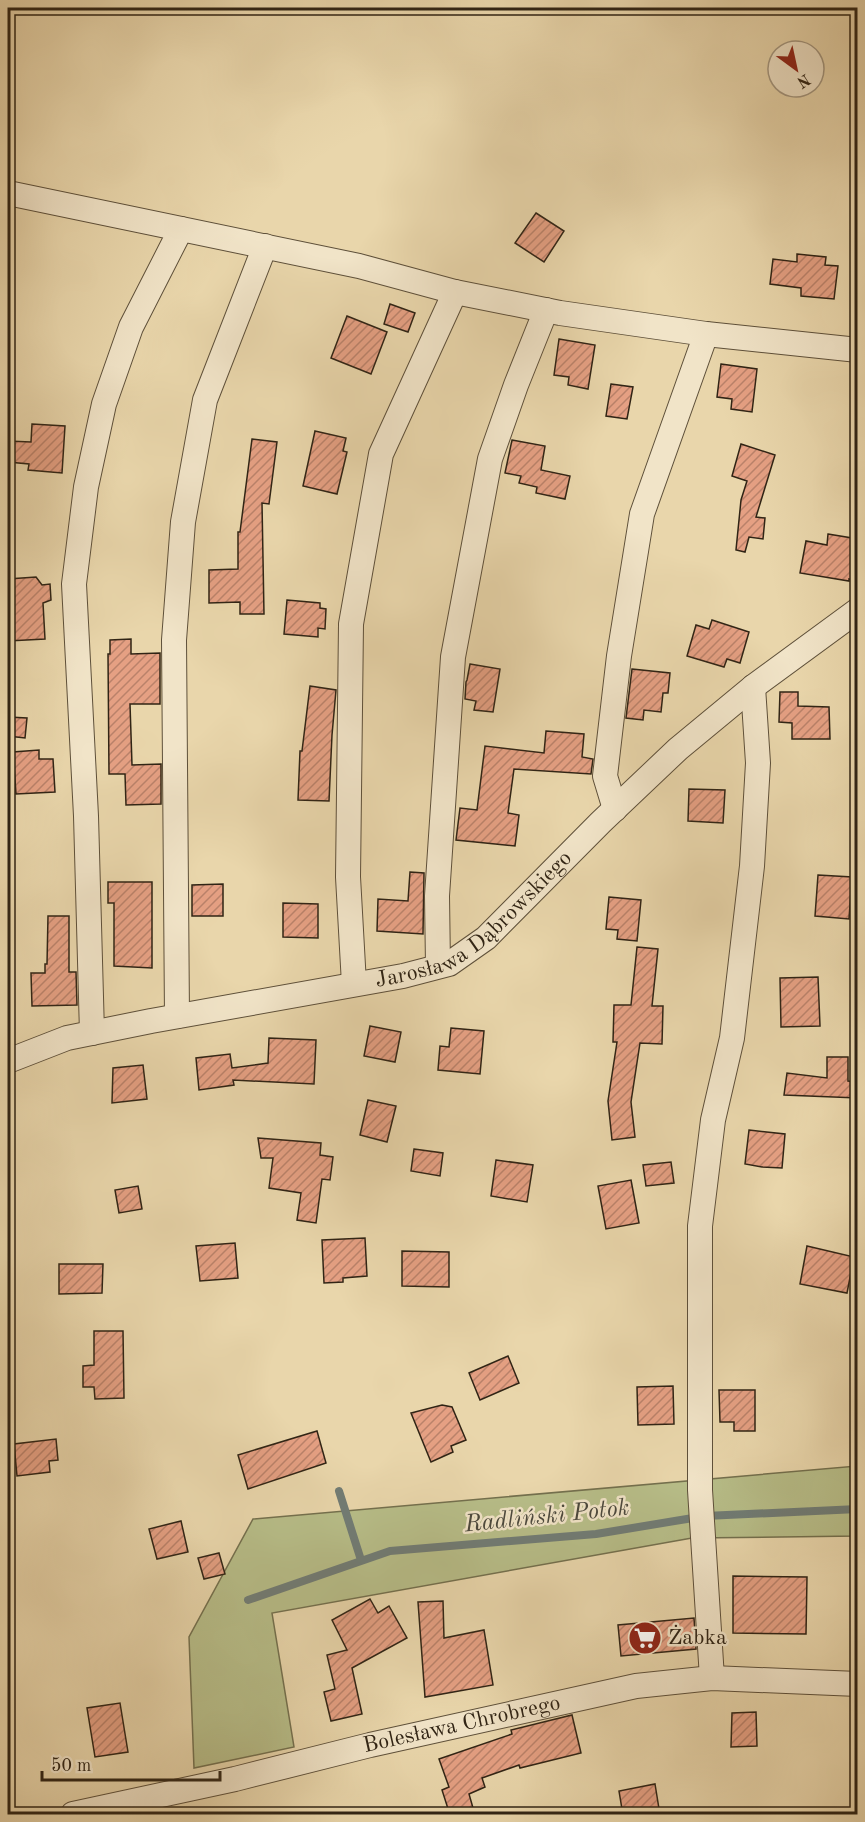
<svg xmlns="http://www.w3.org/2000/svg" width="865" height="1822" viewBox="0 0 865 1822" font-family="'Old Standard TT',serif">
  <defs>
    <pattern id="building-hatch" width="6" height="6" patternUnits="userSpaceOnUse" patternTransform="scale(1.5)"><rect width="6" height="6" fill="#e5a083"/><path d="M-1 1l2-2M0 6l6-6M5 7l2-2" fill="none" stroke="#ba826a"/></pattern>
  </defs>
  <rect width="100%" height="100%" fill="#e9d6ab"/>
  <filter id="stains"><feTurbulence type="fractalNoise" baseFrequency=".00333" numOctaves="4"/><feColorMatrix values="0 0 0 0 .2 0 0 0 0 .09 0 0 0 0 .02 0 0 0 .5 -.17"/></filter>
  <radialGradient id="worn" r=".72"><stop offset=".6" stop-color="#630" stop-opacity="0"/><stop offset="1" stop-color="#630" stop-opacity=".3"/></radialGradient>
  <path fill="#b7bd88" stroke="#74704e" stroke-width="1.5" d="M 857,1466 L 857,1536 L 692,1538 L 272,1613 L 294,1747 L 194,1768 L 189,1637 L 253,1519 Z"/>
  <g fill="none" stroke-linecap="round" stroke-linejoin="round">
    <g stroke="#717c75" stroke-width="8">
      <path d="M 339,1491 L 361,1560"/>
      <path d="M 248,1600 L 390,1551 L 596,1534 L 705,1516 L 858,1509"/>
    </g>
  </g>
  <g fill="url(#building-hatch)" stroke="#302415" stroke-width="1.5">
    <path d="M 536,213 L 564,231 L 544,262 L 515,243 Z"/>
    <path d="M 797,254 L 826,257 L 825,265 L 838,266 L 834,299 L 801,296 L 801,288 L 770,284 L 773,259 L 797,262 Z"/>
    <path d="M 390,304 L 415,313 L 408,332 L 384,324 Z"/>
    <path d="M 347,316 L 387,332 L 371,374 L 331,358 Z"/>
    <path d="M 559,339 L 595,345 L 588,389 L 568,385 L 569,377 L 554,375 Z"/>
    <path d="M 721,364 L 757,369 L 752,412 L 731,409 L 732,399 L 717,397 Z"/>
    <path d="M 611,384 L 633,387 L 627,419 L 606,416 Z"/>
    <path d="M 32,424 L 65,426 L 62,473 L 28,470 L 29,464 L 8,462 L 8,441 L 31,442 Z"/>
    <path d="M 315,431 L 346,438 L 343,451 L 347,452 L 337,494 L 303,486 Z"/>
    <path d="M 252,439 L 277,442 L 269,504 L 262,503 L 264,614 L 240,614 L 240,602 L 209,603 L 209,570 L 238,569 L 238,532 L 240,532 Z"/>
    <path d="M 512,440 L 545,446 L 541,470 L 570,476 L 565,499 L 536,493 L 537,487 L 519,483 L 521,476 L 505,473 Z"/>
    <path d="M 741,444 L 775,455 L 756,517 L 765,518 L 763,539 L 749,537 L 745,552 L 736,550 L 741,500 L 747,481 L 732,476 Z"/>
    <path d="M 828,534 L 858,539 L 858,581 L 849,579 L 849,581 L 800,573 L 806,541 L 827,545 Z"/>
    <path d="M 36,577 L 42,585 L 50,584 L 51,600 L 43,603 L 45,639 L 8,641 L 8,579 Z"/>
    <path d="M 287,600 L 320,603 L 320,608 L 326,609 L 325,629 L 318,628 L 318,637 L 284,634 Z"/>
    <path d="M 712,620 L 749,632 L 740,663 L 727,659 L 724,667 L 687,656 L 696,625 L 709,629 Z"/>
    <path d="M 131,639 L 131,654 L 160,653 L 160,704 L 130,704 L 132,765 L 161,764 L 161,804 L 126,805 L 125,774 L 109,774 L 108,654 L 110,654 L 110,640 Z"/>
    <path d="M 470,664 L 500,669 L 493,712 L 474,710 L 476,701 L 465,699 L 466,682 L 467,680 Z"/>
    <path d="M 632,669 L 670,673 L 668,693 L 663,693 L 661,712 L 644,710 L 643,720 L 626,718 Z"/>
    <path d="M 310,686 L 336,690 L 332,735 L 329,801 L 298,800 L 300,751 L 302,751 Z"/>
    <path d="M 780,692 L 798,692 L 798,706 L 829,707 L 830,739 L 792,739 L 792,723 L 779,722 Z"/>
    <path d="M 8,717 L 27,718 L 25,738 L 8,736 Z"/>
    <path d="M 546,731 L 584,734 L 582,757 L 593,759 L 591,774 L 514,769 L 508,813 L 519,815 L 515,846 L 456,840 L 460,808 L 477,810 L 485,746 L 544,753 Z"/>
    <path d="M 39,750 L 39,759 L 53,759 L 55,792 L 16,794 L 13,752 Z"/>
    <path d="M 689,789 L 725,790 L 723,823 L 688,821 Z"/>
    <path d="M 410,872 L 424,873 L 423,934 L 377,931 L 378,899 L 408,901 Z"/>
    <path d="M 818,875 L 852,877 L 849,919 L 815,916 Z"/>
    <path d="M 108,882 L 152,882 L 152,968 L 114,966 L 114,903 L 108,903 Z"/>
    <path d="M 223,884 L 223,916 L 192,916 L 192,885 Z"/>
    <path d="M 609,897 L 641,900 L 637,941 L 617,939 L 618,930 L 606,929 Z"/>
    <path d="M 283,903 L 318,904 L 318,938 L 283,937 Z"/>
    <path d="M 48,916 L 69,916 L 69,972 L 76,972 L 77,1005 L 32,1006 L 31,973 L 45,973 L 45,964 L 47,964 Z"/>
    <path d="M 637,947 L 658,949 L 652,1006 L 663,1006 L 662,1044 L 640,1043 L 631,1102 L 635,1137 L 612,1140 L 608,1101 L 617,1042 L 613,1042 L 614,1005 L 631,1005 Z"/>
    <path d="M 818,977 L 820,1026 L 781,1027 L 780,978 Z"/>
    <path d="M 370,1026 L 401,1032 L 395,1062 L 364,1056 Z"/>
    <path d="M 451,1028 L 484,1031 L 480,1074 L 438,1070 L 440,1046 L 449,1047 Z"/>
    <path d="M 269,1038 L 316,1040 L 314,1084 L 233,1080 L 234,1085 L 199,1090 L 196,1058 L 230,1054 L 232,1068 L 268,1063 Z"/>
    <path d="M 827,1057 L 848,1057 L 848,1081 L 858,1082 L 858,1098 L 784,1095 L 787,1073 L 827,1078 Z"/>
    <path d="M 143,1065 L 147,1099 L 112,1103 L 113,1068 Z"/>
    <path d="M 368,1100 L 396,1106 L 387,1142 L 360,1135 Z"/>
    <path d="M 749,1130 L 785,1134 L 782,1168 L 762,1167 L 745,1164 Z"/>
    <path d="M 258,1138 L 321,1143 L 320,1155 L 333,1157 L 330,1180 L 322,1179 L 316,1223 L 297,1220 L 301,1193 L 269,1188 L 273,1158 L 261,1158 Z"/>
    <path d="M 414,1149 L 443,1153 L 440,1176 L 411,1171 Z"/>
    <path d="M 496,1160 L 533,1165 L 527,1202 L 491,1196 Z"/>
    <path d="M 671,1162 L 674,1183 L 646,1186 L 643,1165 Z"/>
    <path d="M 631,1180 L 639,1223 L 606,1229 L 598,1186 Z"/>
    <path d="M 138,1186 L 142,1209 L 119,1213 L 115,1190 Z"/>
    <path d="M 365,1238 L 367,1276 L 343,1278 L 343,1282 L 324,1283 L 322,1240 Z"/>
    <path d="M 235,1243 L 238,1278 L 200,1281 L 196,1246 Z"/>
    <path d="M 807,1246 L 854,1257 L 847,1293 L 800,1284 Z"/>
    <path d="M 402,1251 L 449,1252 L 449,1287 L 402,1286 Z"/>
    <path d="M 59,1264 L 103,1264 L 102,1293 L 59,1294 Z"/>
    <path d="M 94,1331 L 123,1331 L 124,1398 L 95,1399 L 94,1387 L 83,1387 L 83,1366 L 94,1365 Z"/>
    <path d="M 508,1356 L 519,1383 L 480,1400 L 469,1373 Z"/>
    <path d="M 673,1386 L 674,1424 L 638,1425 L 637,1387 Z"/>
    <path d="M 719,1390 L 755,1390 L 755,1431 L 734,1431 L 734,1422 L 720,1422 Z"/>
    <path d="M 442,1405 L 452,1407 L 466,1440 L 451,1446 L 453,1452 L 431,1462 L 411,1413 Z"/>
    <path d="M 317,1431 L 326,1463 L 248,1489 L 238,1455 Z"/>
    <path d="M 56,1439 L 58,1460 L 49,1461 L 50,1472 L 17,1476 L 14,1444 Z"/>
    <path d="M 181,1521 L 188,1552 L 157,1559 L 149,1529 Z"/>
    <path d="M 219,1553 L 225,1574 L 204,1579 L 198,1558 Z"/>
    <path d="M 733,1576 L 807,1577 L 806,1634 L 733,1633 Z"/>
    <path d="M 370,1599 L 378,1613 L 389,1606 L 407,1638 L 352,1668 L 362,1714 L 331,1721 L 324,1692 L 335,1689 L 327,1655 L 347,1650 L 332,1620 Z"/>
    <path d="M 443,1601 L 444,1638 L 484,1630 L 493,1685 L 425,1697 L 418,1602 Z"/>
    <path d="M 694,1618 L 696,1649 L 621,1656 L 618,1625 Z"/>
    <path d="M 120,1703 L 128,1752 L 95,1757 L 87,1708 Z"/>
    <path d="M 756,1712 L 757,1746 L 731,1747 L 732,1713 Z"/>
    <path d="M 572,1715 L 581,1753 L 520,1768 L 519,1765 L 482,1778 L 485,1787 L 469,1794 L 475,1815 L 450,1815 L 442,1790 L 449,1787 L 439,1759 L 512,1734 L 511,1730 Z"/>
    <path d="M 655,1784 L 660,1815 L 623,1815 L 619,1791 Z"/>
  </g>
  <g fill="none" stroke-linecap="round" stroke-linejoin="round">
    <defs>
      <g id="minor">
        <path d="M 8,193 L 359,266 L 455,292 L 560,313 L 706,334 L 858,350"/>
        <path d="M 615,809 L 605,776 L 619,656 L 642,514 L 706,334"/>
        <path d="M 438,966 L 437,896 L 453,657 L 490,459 L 516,385 L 546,310"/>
        <path d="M 354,984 L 348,877 L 351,624 L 381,454 L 455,292"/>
        <path d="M 177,1016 L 174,640 L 183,522 L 205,400 L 265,246"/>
        <path d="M 92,1033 L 86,816 L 74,584 L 86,487 L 104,404 L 131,327 L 181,229"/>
        <path id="s1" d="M 8,1061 L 67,1038 L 151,1021 L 403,976 L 449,964 L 486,938 L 601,822 L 678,749 L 753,687 L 858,610"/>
        <path d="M 712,1678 L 700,1490 L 700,1226 L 713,1120 L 732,1038 L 752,866 L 758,763 L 753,687"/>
        <path id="s2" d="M 73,1814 L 235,1779 L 370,1745 L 636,1686 L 712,1678 L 858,1684"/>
      </g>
    </defs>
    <use href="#minor" stroke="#5e503a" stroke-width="26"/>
    <use href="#minor" stroke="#f1e4c8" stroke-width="24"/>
  </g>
  <defs>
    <symbol id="supermarket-disc" viewBox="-11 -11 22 22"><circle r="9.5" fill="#8f2418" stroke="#f1e4c8"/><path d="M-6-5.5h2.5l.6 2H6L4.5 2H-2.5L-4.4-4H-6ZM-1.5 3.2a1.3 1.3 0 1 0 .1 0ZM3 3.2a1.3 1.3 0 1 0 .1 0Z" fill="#fff"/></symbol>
  </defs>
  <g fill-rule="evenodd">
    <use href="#supermarket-disc" x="626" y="1619" width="38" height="38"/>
  </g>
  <g text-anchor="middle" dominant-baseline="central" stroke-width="5" stroke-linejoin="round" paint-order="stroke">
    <g font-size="22" fill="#302415" stroke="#f1e4c8">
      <text stroke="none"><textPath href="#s1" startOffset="496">Jarosława Dąbrowskiego</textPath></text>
      <text stroke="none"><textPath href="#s2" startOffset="399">Bolesława Chrobrego</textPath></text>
    </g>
    <g font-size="22" fill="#302415" stroke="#f1e4c8" text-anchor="start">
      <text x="668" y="1638">Żabka</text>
    </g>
    <g font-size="24" font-style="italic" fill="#4b483d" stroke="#f1e4c8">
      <text transform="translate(547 1517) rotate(-6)">Radliński Potok</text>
    </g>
  </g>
  <rect width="865" height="1822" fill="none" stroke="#e9d6ab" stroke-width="30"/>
  <rect x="9" y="9" width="847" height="1804" fill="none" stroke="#302415" stroke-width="3"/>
  <rect x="15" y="15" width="835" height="1792" fill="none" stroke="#302415" stroke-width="1.5"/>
  <g transform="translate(796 69) rotate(147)"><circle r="28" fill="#f1e4c8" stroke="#a49780" stroke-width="1.5"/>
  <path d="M0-4.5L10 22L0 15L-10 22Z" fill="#8f2418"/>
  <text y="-9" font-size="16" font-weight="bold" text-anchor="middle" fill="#302415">N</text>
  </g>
  <path d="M42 1771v9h178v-9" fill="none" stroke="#302415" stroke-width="3"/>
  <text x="51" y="1771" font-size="18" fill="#302415" stroke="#f1e4c8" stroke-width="4.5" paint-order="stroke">50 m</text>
  <rect width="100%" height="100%" filter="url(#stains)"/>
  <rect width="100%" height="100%" fill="url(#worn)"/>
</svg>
